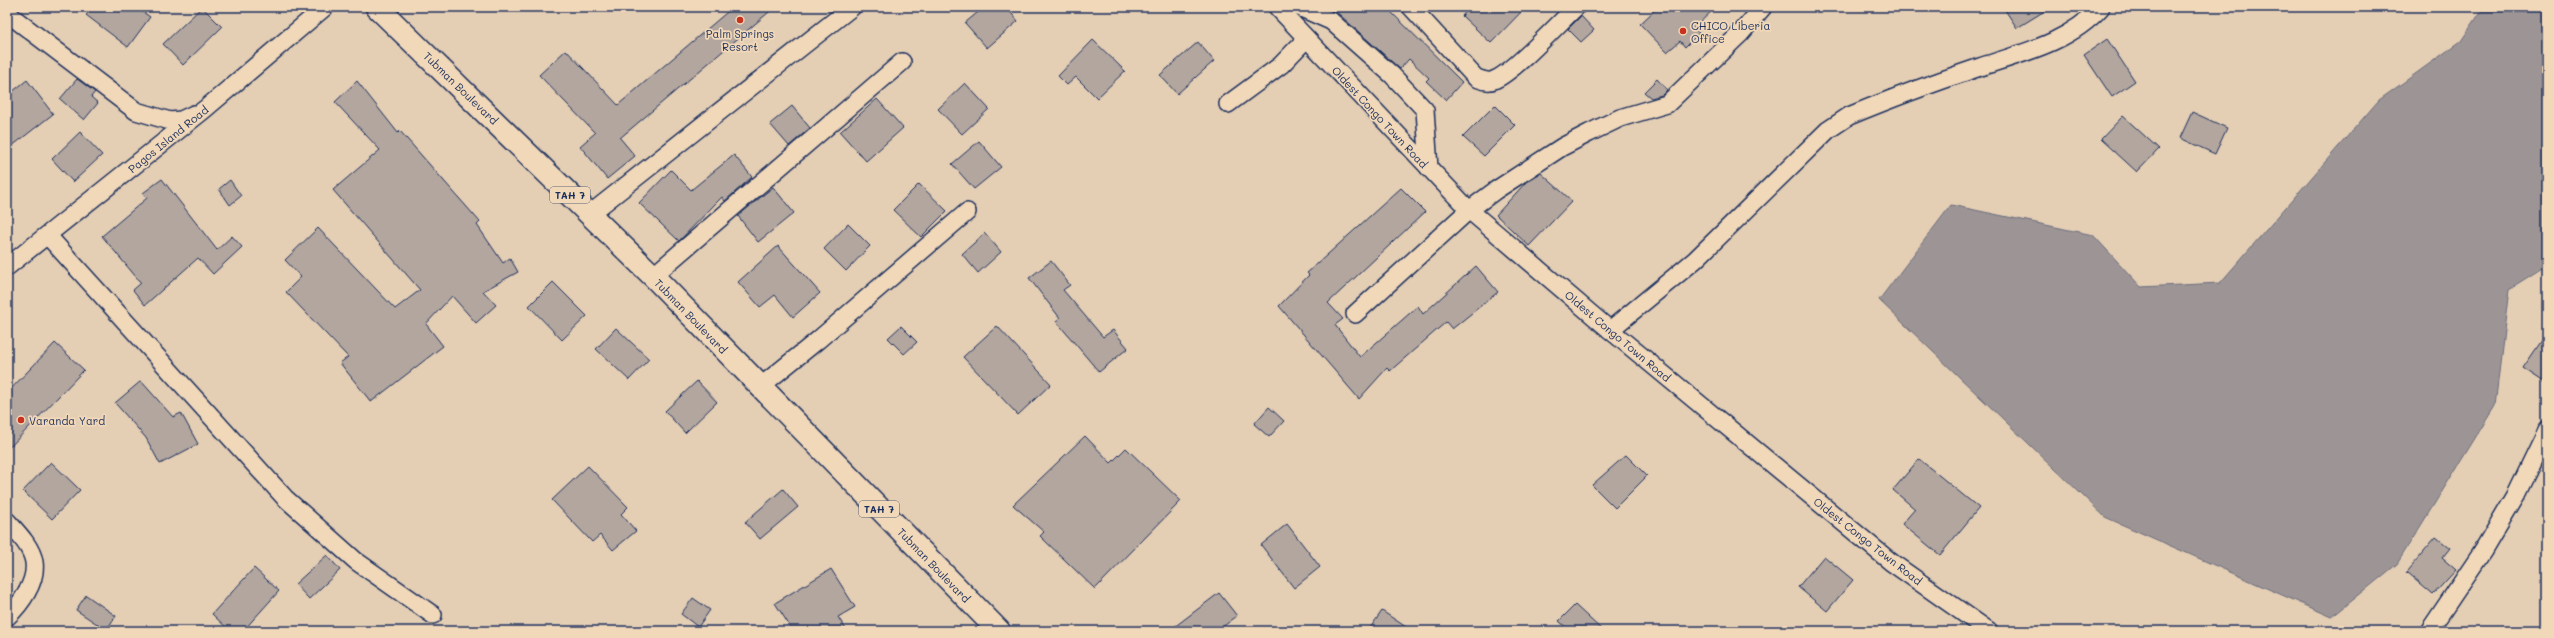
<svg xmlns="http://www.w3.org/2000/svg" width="2554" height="638" viewBox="0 0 2554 638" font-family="Mali,sans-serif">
  <rect width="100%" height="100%" fill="#e4ceb4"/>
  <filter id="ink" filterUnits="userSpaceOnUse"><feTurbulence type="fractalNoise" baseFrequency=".025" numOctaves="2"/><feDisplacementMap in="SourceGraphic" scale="8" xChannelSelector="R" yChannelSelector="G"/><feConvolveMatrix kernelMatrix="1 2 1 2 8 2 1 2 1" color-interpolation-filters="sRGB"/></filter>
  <g filter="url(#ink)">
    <path fill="#9d9595" stroke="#696c7f" d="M 2484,7 L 2547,7 L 2547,265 L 2509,289 L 2495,406 L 2397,564 L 2332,617 L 2105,517 L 1879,300 L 1951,205 L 2093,235 L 2141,287 L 2220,283 L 2379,100 L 2461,41 Z"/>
    <g fill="#b2a69f" stroke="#1b2f5e">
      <path d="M 94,7 L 136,7 L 150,17 L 128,47 L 86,15 Z"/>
      <path d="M 202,7 L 222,27 L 183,65 L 163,44 Z"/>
      <path d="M 733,7 L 775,7 L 620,138 L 635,156 L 607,179 L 580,146 L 595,133 L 539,75 L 566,50 L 618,105 Z"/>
      <path d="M 984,7 L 1006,7 L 1018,21 L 987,48 L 965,23 Z"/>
      <path d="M 1331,7 L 1386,7 L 1462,82 L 1446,100 L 1426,81 L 1429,78 L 1409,59 L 1400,69 Z"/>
      <path d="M 1470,7 L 1526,7 L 1491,43 L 1462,16 Z"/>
      <path d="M 1658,7 L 1716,7 L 1694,28 L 1699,33 L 1685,47 L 1680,41 L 1667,52 L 1640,24 Z"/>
      <path d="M 2003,7 L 2051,7 L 2017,28 Z"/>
      <path d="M 1581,16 L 1594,30 L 1581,42 L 1568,29 Z"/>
      <path d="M 2107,39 L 2135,81 L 2112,97 L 2084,55 Z"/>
      <path d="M 1093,40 L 1125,71 L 1097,98 L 1076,77 L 1067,85 L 1058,76 Z"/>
      <path d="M 1198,42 L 1214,61 L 1177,94 L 1160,75 Z"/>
      <path d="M 77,79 L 95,92 L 91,97 L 98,103 L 84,120 L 60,99 Z"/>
      <path d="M 1657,79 L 1667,90 L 1662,95 L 1651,98 L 1644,92 Z"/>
      <path d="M 27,80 L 53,114 L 7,150 L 7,96 Z"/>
      <path d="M 357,81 L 398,133 L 400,131 L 480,222 L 477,225 L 503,263 L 510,258 L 518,272 L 483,291 L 496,305 L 476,323 L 452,296 L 426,324 L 443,346 L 371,402 L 340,363 L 348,357 L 286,292 L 301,277 L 285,260 L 318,228 L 395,309 L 420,290 L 333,190 L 380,150 L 335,102 Z"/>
      <path d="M 965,83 L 989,109 L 962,134 L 938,109 Z"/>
      <path d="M 877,99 L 903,128 L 866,161 L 840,132 Z"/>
      <path d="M 1495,105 L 1515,125 L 1484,156 L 1463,137 Z"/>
      <path d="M 792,106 L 810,128 L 789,146 L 770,124 Z"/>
      <path d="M 2192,112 L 2227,128 L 2215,154 L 2180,138 Z"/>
      <path d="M 2123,116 L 2159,149 L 2137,172 L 2101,139 Z"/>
      <path d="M 80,132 L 102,155 L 73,182 L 52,159 Z"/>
      <path d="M 979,141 L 1001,167 L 974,189 L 952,164 Z"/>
      <path d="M 734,155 L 752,177 L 725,201 L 722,197 L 679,241 L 639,203 L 671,170 L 691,190 Z"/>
      <path d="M 1541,173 L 1572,201 L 1529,246 L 1496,215 L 1527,181 Z"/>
      <path d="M 162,179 L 217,250 L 232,236 L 242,247 L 213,274 L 198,258 L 145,305 L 133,290 L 141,283 L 102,236 L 147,198 L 143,193 Z"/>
      <path d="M 230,180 L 241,196 L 230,205 L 219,189 Z"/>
      <path d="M 919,184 L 947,211 L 921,237 L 893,210 Z"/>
      <path d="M 773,187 L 794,213 L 758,242 L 738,216 Z"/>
      <path d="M 1401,188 L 1425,212 L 1328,303 L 1343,319 L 1335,325 L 1360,357 L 1418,306 L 1423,314 L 1476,266 L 1498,292 L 1452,329 L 1446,322 L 1390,371 L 1387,368 L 1359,399 L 1279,306 L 1309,275 L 1307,273 Z"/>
      <path d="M 848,224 L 870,246 L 846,271 L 824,249 Z"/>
      <path d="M 985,233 L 1001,252 L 978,273 L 962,254 Z"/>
      <path d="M 778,246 L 820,293 L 793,317 L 775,295 L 760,307 L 738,282 Z"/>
      <path d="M 1051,261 L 1070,285 L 1063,290 L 1103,337 L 1113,330 L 1128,348 L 1099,372 L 1056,321 L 1060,318 L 1029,278 Z"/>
      <path d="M 553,282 L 587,316 L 562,340 L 529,306 Z"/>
      <path d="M 901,326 L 917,342 L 904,354 L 888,338 Z"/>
      <path d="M 997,326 L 1051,384 L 1018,415 L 963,357 Z"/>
      <path d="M 616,328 L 649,359 L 629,380 L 596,349 Z"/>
      <path d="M 2547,333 L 2547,384 L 2523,368 Z"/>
      <path d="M 55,343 L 84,370 L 7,450 L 7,393 Z"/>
      <path d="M 141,381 L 173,417 L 181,413 L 198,444 L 160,464 L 146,438 L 115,403 Z"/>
      <path d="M 697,381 L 717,402 L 685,433 L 665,411 Z"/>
      <path d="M 1269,407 L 1284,421 L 1269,437 L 1254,424 Z"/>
      <path d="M 1085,436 L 1111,463 L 1126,448 L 1181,501 L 1095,589 L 1040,536 L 1044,532 L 1013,505 Z"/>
      <path d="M 1626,455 L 1647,476 L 1615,508 L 1592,485 Z"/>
      <path d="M 1919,459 L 1979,508 L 1940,555 L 1902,524 L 1915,509 L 1893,490 Z"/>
      <path d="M 51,462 L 80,490 L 52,519 L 23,491 Z"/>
      <path d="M 588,466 L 628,507 L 621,514 L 636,531 L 613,550 L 600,535 L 592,542 L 552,500 Z"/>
      <path d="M 783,489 L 798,507 L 760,539 L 745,522 Z"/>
      <path d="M 1287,524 L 1320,567 L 1294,588 L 1261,545 Z"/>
      <path d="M 2436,537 L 2450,548 L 2442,558 L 2456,570 L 2433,595 L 2406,572 Z"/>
      <path d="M 327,555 L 340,570 L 309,599 L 295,584 Z"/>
      <path d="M 1824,556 L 1853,580 L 1827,611 L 1798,587 Z"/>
      <path d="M 254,568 L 279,591 L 243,631 L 230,631 L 212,614 Z"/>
      <path d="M 831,569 L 855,607 L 838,617 L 847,631 L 793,631 L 775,603 Z"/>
      <path d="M 1219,593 L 1237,616 L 1217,631 L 1169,631 Z"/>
      <path d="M 86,595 L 116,616 L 106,630 L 76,610 Z"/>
      <path d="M 693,598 L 710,610 L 698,627 L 681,614 Z"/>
      <path d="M 1575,605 L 1603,631 L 1570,631 L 1559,621 Z"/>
      <path d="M 1382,611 L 1412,631 L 1368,631 Z"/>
    </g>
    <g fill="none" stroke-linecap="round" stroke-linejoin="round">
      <defs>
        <g id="minor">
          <path d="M 1277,7 L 1469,210 L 1610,330 L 1891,562 L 1989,631"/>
          <path d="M 1299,7 L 1331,21 L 1392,75 L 1425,110 L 1429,168"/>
          <path d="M 1411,7 L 1476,78 C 1483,80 1488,83 1494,80 C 1513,73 1559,23 1576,7"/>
          <path d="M 7,13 L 136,111 L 170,121 L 181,120 L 194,114"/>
          <path d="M 1228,104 L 1281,65 L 1306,39"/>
          <path d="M 590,214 L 852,7"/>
          <path d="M 48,236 L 285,498 L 356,561 L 433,615"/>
          <path d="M 7,267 L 205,109 L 325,7"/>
          <path d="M 653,276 L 902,62"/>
          <path d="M 1355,314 L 1469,210 L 1496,190 L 1562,147 L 1589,133 L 1620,118 L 1667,104 L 1741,33 L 1763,7"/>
          <path d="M 1610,330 L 1695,260 L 1828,130 L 1849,116 C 1892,98 1936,82 1980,67 C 2023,53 2070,42 2101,7"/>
          <path d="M 760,387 L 818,340 L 967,212"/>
          <path d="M 7,521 C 17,532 32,547 34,562 C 37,582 21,604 7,617"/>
          <path d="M 2429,631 L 2483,551 L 2516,495 L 2547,431"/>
        </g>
        <path id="highway" d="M 377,7 L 653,276 L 999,631"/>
      </defs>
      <use href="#minor" stroke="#1b2f5e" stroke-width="20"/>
      <use href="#highway" stroke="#1b2f5e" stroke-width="25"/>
      <use href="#minor" stroke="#f1d8b9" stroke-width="17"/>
      <use href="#highway" stroke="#f1d8b9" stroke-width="22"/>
    </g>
  </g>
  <g fill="#c8321e" stroke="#f1d8b9" stroke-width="1.5">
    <circle cx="740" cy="20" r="4"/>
    <circle cx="1683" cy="31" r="4"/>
    <circle cx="21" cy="420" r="4"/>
  </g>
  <g text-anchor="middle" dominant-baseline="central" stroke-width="3.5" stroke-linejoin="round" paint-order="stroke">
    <g fill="#f1d8b9" stroke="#5b6279" stroke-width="1">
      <rect x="550" y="187" width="40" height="16" rx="3"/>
      <rect x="859" y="501" width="40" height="16" rx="3"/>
    </g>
    <g font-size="10" font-weight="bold" fill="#1b2f5e">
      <text x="570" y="195">TAH 7</text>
      <text x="879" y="509">TAH 7</text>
    </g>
    <g font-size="11" fill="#1b2f5e" stroke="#f1d8b9" text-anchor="start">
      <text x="1691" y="25">CHICO Liberia<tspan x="1691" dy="13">Office</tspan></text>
      <text x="740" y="33" text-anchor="middle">Palm Springs<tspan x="740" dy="13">Resort</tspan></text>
      <text x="29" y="420">Varanda Yard</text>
    </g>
    <g font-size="11" fill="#1b2f5e" stroke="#f1d8b9">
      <text transform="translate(461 88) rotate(44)">Tubman Boulevard</text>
      <text transform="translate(1380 117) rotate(47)">Oldest Congo Town Road</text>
      <text transform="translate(168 139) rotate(-39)">Pagos Island Road</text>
      <text transform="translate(691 316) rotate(46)">Tubman Boulevard</text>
      <text transform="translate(1618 336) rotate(40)">Oldest Congo Town Road</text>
      <text transform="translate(1868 541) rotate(38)">Oldest Congo Town Road</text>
      <text transform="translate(934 565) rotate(46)">Tubman Boulevard</text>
    </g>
  </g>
  <rect width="2554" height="638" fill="none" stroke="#f1d8b9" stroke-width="24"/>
  <rect x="12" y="12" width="2530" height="614" fill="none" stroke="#1b2f5e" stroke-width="1.5" filter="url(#ink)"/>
</svg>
